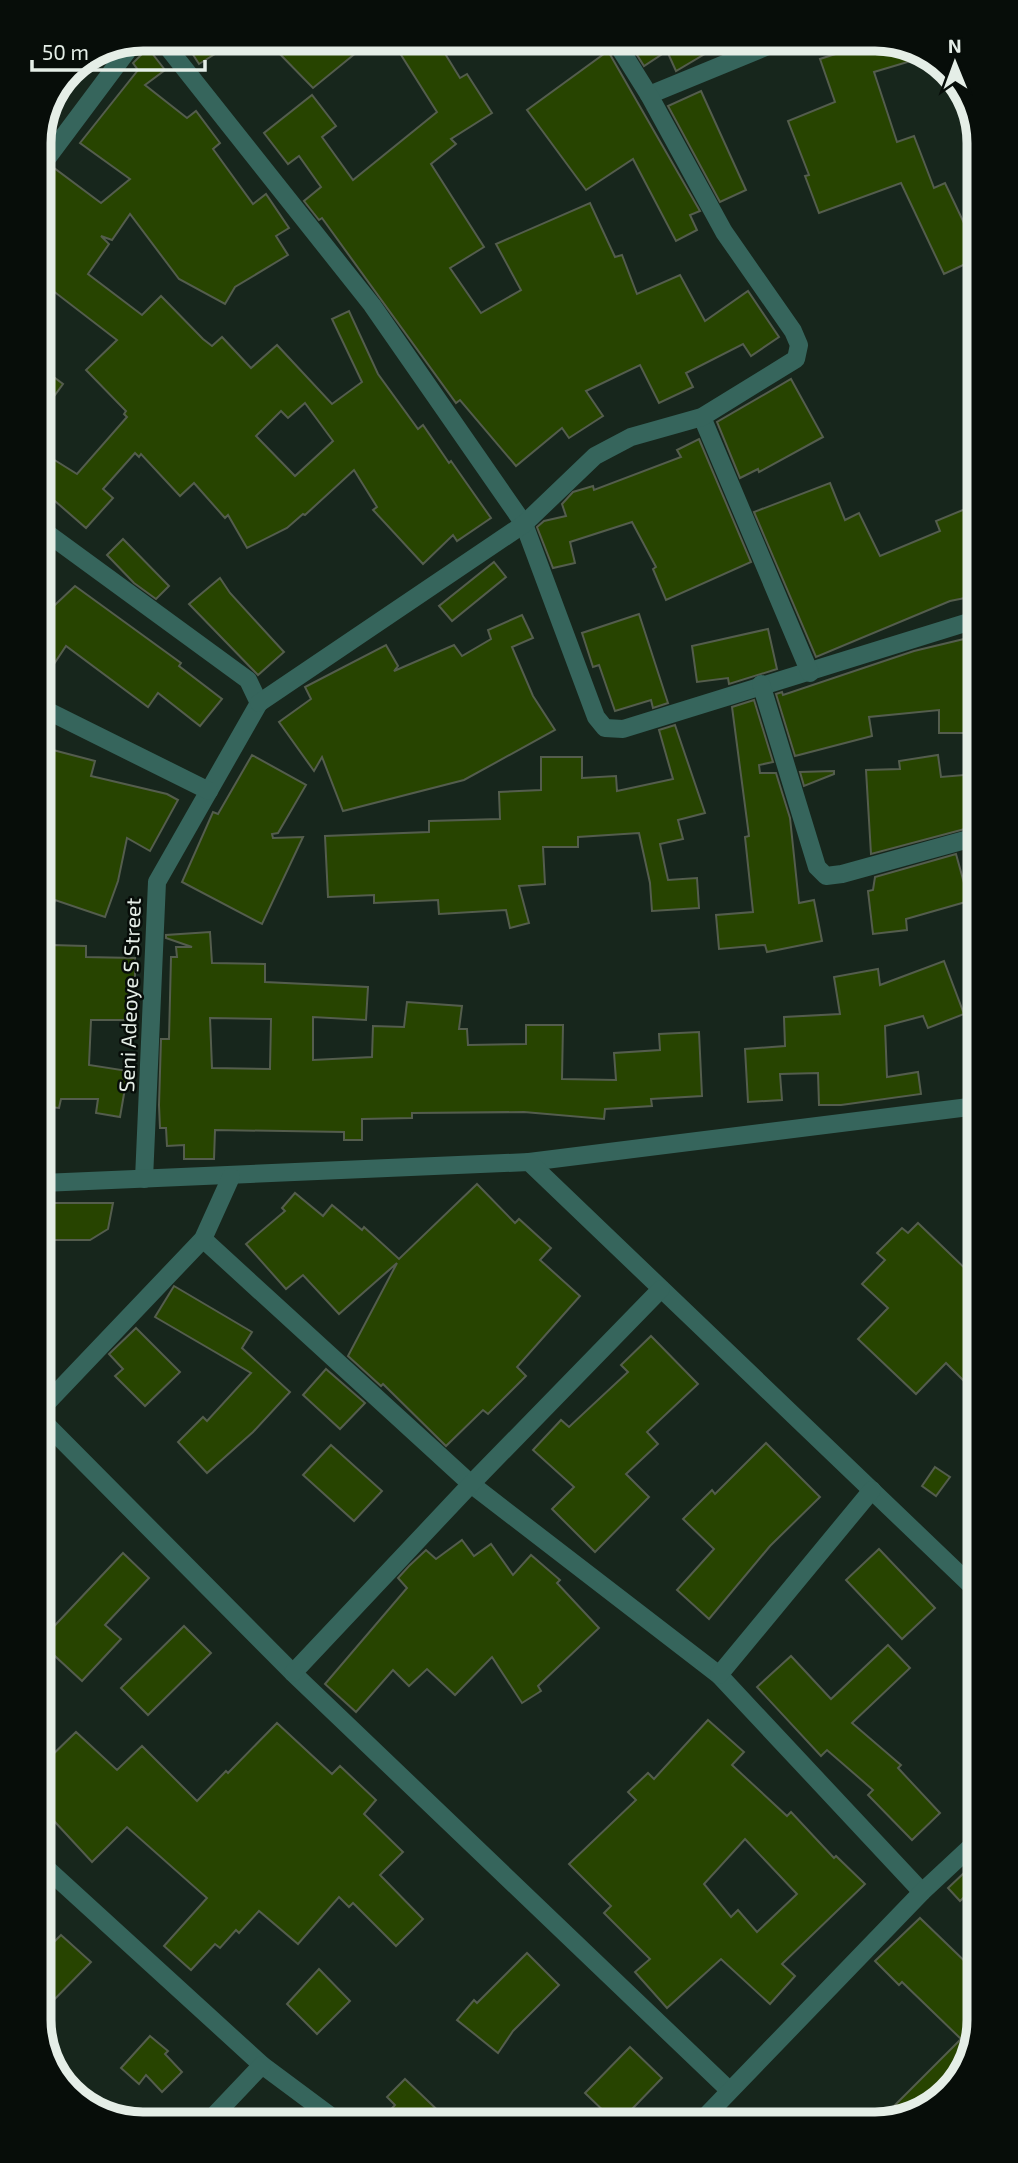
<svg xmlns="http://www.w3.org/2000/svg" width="1018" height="2163" viewBox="0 0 1018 2163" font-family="'Exo 2',sans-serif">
  <rect width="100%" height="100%" fill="#17261c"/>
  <g fill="#274400" stroke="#545d4d" stroke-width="2" fill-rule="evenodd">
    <path d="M 183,39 L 239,39 L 199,64 Z"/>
    <path d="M 283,39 L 373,39 L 313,88 L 273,47 Z"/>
    <path d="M 391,39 L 436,39 L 460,78 L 467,74 L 492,113 L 451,139 L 456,144 L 431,164 L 484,247 L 450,268 L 481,313 L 521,290 L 496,244 L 590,203 L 615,257 L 622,255 L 637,294 L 680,275 L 705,321 L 748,291 L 779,337 L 751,356 L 743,344 L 686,373 L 693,387 L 659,403 L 640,365 L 586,391 L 603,416 L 569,438 L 562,428 L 516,466 L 460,400 L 456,403 L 322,218 L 319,220 L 304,201 L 321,187 L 299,156 L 288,164 L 264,133 L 312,95 L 336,126 L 322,137 L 353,180 L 437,112 Z"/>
    <path d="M 627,39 L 730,39 L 676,71 L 667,51 L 644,66 Z"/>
    <path d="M 882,39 L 928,56 L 874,72 L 897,142 L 914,136 L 934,188 L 945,183 L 974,244 L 974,260 L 944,274 L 901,183 L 819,213 L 805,176 L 809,175 L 788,121 L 835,102 L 820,59 Z"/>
    <path d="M 148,48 L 165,70 L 145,85 L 187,118 L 196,111 L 220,143 L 213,149 L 253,204 L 266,194 L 289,228 L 276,236 L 288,255 L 235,287 L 225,304 L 179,279 L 130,214 L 112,240 L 101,236 L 109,244 L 88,274 L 142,315 L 161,296 L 203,339 L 212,346 L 222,337 L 251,368 L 277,345 L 332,404 L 362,382 L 332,319 L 349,311 L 378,374 L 418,429 L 423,425 L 449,463 L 451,461 L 491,518 L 457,541 L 453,535 L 423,564 L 373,510 L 377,507 L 354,470 L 305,515 L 303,514 L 287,528 L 247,548 L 228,515 L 225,518 L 194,483 L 180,496 L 141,454 L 139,457 L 135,453 L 103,489 L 113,498 L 86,528 L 40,488 L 40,451 L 77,474 L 127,417 L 124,414 L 126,411 L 86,370 L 117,340 L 52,290 L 39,304 L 39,180 L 48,176 L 54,168 L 101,203 L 130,179 L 80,143 L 138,70 L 133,63 ZM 305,403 L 333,441 L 295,476 L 256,436 L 281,411 L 288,418 Z"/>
    <path d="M 608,51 L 700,211 L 690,215 L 697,230 L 676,241 L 633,159 L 586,190 L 527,110 Z"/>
    <path d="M 701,91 L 746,190 L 720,202 L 668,106 Z"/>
    <path d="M 39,366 L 63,384 L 52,399 L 39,390 Z"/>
    <path d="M 791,379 L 823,437 L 759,472 L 758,469 L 740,478 L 717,422 Z"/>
    <path d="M 699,439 L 751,562 L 666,600 L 653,569 L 656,567 L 632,522 L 570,542 L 575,563 L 553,568 L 537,527 L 544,521 L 566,516 L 562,504 L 573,492 L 593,486 L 594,490 L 681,457 L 677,450 Z"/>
    <path d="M 830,483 L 845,520 L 859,513 L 880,556 L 940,531 L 936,521 L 975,505 L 975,596 L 950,601 L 816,657 L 754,512 Z"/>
    <path d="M 123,539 L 169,586 L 156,599 L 134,583 L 107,555 Z"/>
    <path d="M 494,562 L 506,577 L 452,621 L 439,606 Z"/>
    <path d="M 220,578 L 230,593 L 284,652 L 258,675 L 189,604 Z"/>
    <path d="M 75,586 L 181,663 L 179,666 L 222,699 L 200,726 L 158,693 L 148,707 L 66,646 L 40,685 L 40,619 Z"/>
    <path d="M 639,614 L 668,703 L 653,708 L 651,700 L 615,711 L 599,665 L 593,667 L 582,633 Z"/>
    <path d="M 522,615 L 533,638 L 512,647 L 533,696 L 555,730 L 464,780 L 343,811 L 322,757 L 314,771 L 279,722 L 311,699 L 305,687 L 386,645 L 398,666 L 394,671 L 454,645 L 462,656 L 491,639 L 488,630 Z"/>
    <path d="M 768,629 L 777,669 L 729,684 L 728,678 L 697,682 L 692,646 Z"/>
    <path d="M 964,639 L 976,677 L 976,733 L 939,733 L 939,710 L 869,717 L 872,736 L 795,756 L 776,694 L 782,692 L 783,695 L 914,651 Z"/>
    <path d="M 754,700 L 773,762 L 759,765 L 760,773 L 776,773 L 790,818 L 799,903 L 814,900 L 822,941 L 767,952 L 765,945 L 719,949 L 716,915 L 753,912 L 745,837 L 749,836 L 732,707 Z"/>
    <path d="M 675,725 L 705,813 L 678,820 L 683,839 L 660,844 L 668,880 L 697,878 L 699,908 L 652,911 L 650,883 L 639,833 L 578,837 L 578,847 L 543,847 L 545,884 L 519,886 L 529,923 L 510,928 L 506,910 L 439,914 L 438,900 L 374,903 L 374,895 L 328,897 L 325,836 L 429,832 L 429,821 L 500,819 L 499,792 L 541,790 L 541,757 L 582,757 L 582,778 L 616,776 L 617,791 L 673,779 L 659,730 Z"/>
    <path d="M 53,750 L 95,761 L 91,776 L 167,794 L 178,800 L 150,851 L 127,838 L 118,881 L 105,917 L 55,900 L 45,932 L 41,931 L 41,796 Z"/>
    <path d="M 252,755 L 306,785 L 278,833 L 272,834 L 273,838 L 303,837 L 262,924 L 182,882 L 213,812 L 218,814 Z"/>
    <path d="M 938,755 L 941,777 L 976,774 L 976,826 L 871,854 L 866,770 L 900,769 L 899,761 Z"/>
    <path d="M 834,771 L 834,774 L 804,786 L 800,772 Z"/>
    <path d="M 956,854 L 969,901 L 906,919 L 907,930 L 873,934 L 868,891 L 873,890 L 875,877 Z"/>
    <path d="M 210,932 L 212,963 L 265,964 L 265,982 L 368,987 L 366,1020 L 313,1017 L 313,1060 L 372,1057 L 373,1026 L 404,1027 L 407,1002 L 462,1006 L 459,1029 L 467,1029 L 468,1045 L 526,1044 L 526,1025 L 563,1025 L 562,1079 L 616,1080 L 614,1053 L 660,1050 L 659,1034 L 699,1032 L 702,1096 L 651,1099 L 652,1106 L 605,1109 L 604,1119 L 524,1112 L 412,1113 L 412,1118 L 362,1119 L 362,1140 L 344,1140 L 344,1132 L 215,1130 L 214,1159 L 184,1159 L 184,1145 L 167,1146 L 166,1128 L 160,1128 L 159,1105 L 161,1039 L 169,1039 L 171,957 L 177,957 L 176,947 L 192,947 L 166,938 L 166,935 ZM 210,1018 L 271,1019 L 270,1069 L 212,1068 Z"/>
    <path d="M 51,945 L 86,946 L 86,957 L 135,958 L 135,1020 L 91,1020 L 89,1065 L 128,1071 L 120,1117 L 96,1113 L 98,1099 L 61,1099 L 59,1108 L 41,1106 L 41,1015 L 49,1017 Z"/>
    <path d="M 944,961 L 964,1014 L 928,1028 L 923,1016 L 885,1026 L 887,1077 L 918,1072 L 921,1094 L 841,1105 L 819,1105 L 818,1073 L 780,1074 L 782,1100 L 748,1102 L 745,1049 L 785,1046 L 784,1017 L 840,1014 L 834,977 L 878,969 L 880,985 Z"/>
    <path d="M 477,1184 L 515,1223 L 519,1219 L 551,1248 L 540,1260 L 580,1296 L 517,1367 L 526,1376 L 488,1414 L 483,1410 L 446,1446 L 383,1384 L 381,1386 L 348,1356 L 397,1263 L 339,1314 L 303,1275 L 286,1289 L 246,1244 L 285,1211 L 282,1208 L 295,1193 L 323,1216 L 332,1205 L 362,1230 L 364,1227 L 399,1259 Z"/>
    <path d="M 42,1203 L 113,1203 L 108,1229 L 90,1240 L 42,1240 Z"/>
    <path d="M 918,1223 L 977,1280 L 978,1371 L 966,1383 L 946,1363 L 916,1394 L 858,1339 L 888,1308 L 862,1284 L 885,1260 L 877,1253 L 902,1228 L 908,1233 Z"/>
    <path d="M 174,1286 L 252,1332 L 242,1348 L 290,1392 L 253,1432 L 207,1473 L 178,1442 L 203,1417 L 207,1421 L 251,1373 L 155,1317 Z"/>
    <path d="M 136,1328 L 180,1372 L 145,1406 L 115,1376 L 123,1369 L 109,1354 Z"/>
    <path d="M 651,1336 L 698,1384 L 647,1432 L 658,1444 L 626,1474 L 649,1497 L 595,1552 L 552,1509 L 574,1487 L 533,1450 L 561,1420 L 569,1427 L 628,1372 L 621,1365 Z"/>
    <path d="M 326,1369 L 365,1403 L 340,1429 L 303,1395 Z"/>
    <path d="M 766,1443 L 820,1497 L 770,1546 L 709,1619 L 677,1590 L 714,1549 L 683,1519 L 712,1490 L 715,1494 Z"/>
    <path d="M 331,1445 L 382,1491 L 354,1521 L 303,1475 Z"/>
    <path d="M 935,1467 L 950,1477 L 936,1496 L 922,1486 Z"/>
    <path d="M 462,1540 L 474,1556 L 491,1544 L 513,1575 L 531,1555 L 560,1580 L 557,1583 L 599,1628 L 538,1686 L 541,1691 L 522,1703 L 492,1657 L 455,1695 L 427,1669 L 409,1686 L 393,1670 L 356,1712 L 325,1684 L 407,1588 L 398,1578 L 409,1566 L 426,1550 L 436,1559 Z"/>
    <path d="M 879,1549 L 935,1608 L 902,1639 L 846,1580 Z"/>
    <path d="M 123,1553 L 149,1578 L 105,1625 L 121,1639 L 82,1681 L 43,1645 L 43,1638 Z"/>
    <path d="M 184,1626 L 211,1653 L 148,1715 L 121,1688 Z"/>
    <path d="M 888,1645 L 910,1668 L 852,1723 L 901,1765 L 898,1768 L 940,1813 L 912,1840 L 868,1795 L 873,1790 L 827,1750 L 821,1756 L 757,1687 L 791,1656 L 831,1699 Z"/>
    <path d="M 708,1720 L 744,1752 L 732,1765 L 787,1816 L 791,1812 L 834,1858 L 836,1856 L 865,1884 L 782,1964 L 795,1976 L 770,2004 L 721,1959 L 667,2008 L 635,1972 L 650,1959 L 604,1913 L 611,1906 L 569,1864 L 636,1800 L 628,1792 L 648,1773 L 654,1779 ZM 745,1839 L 797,1894 L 757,1932 L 738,1910 L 731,1917 L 704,1884 Z"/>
    <path d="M 277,1723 L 332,1774 L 340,1766 L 376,1800 L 364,1814 L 403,1852 L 380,1875 L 423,1919 L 396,1946 L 353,1903 L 349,1907 L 339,1897 L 298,1944 L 259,1911 L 239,1933 L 236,1930 L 220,1948 L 215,1944 L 191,1970 L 164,1946 L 207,1898 L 127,1827 L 92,1862 L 43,1809 L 43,1764 L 76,1732 L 117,1770 L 142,1746 L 197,1801 L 226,1771 L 228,1773 Z"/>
    <path d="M 965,1872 L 977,1885 L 960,1901 L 948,1888 Z"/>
    <path d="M 920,1918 L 979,1975 L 979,2021 L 962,2079 L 909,2119 L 895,2105 L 961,2039 L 902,1982 L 899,1985 L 875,1961 Z"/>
    <path d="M 61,1935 L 91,1962 L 44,2010 L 44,1952 Z"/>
    <path d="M 527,1953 L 559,1985 L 513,2031 L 498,2053 L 457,2020 L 474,2000 L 477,2003 Z"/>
    <path d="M 319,1969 L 350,2001 L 317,2034 L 287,2004 Z"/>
    <path d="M 150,2036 L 168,2051 L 165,2054 L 182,2072 L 162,2092 L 146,2075 L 139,2084 L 121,2068 Z"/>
    <path d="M 630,2047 L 662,2078 L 633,2108 L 647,2121 L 614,2121 L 585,2093 Z"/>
    <path d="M 405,2079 L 450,2122 L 379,2123 L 395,2105 L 387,2097 Z"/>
  </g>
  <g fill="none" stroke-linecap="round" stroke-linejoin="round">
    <g stroke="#36655c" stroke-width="18">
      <path d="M 161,39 L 372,305 L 524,524 L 596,717 L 605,728 L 623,729 L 975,620"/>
      <path d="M 649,95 L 785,39"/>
      <path d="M 39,169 L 134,42"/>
      <path d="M 702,417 L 810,673"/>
      <path d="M 40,528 L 248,680 L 259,703 L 157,882 L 144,1179"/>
      <path d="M 761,684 L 817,867 L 826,876 L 842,874 L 976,837"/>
      <path d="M 259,703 L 524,524 L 595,456 L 631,437 L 702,417 L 796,359 L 799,345 L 793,331 L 724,232 L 649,95 L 614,39"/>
      <path d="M 40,707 L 209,791"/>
      <path d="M 529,1162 L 977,1106"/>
      <path d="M 42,1183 L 529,1162 L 978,1592"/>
      <path d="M 203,1239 L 471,1484 L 719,1675 L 922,1892"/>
      <path d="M 42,1408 L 203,1239 L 231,1177"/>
      <path d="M 42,1420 L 293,1673 L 729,2090"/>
      <path d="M 293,1673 L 471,1484 L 661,1289"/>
      <path d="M 719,1675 L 872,1490"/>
      <path d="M 44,1866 L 262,2065 L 340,2123"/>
      <path d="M 702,2120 L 922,1892 L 979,1839"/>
      <path d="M 206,2124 L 262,2065"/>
    </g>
  </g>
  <g text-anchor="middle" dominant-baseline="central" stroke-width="5" stroke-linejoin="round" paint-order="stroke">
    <g font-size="21" fill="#e5eee7" stroke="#070d09">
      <text transform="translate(129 995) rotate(-88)">Seni Adeoye S Street</text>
    </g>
  </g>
  <path d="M0 0H1018V2163H0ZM143 51H875A92 92 0 0 1 967 143V2020A92 92 0 0 1 875 2112H143A92 92 0 0 1 51 2020V143A92 92 0 0 1 143 51Z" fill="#070d09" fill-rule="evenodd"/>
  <path fill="none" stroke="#e5eee7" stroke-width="9" d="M143 51H875A92 92 0 0 1 967 143V2020A92 92 0 0 1 875 2112H143A92 92 0 0 1 51 2020V143A92 92 0 0 1 143 51Z"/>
  <g transform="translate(955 63) rotate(359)" stroke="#070d09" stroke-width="5" paint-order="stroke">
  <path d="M0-5L12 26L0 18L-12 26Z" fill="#e5eee7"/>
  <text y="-10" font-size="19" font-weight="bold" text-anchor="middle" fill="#e5eee7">N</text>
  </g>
  <path d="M32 60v10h173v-10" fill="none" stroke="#e5eee7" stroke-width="3.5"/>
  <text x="42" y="60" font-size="21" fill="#e5eee7" stroke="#070d09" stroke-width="5" paint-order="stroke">50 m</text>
</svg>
